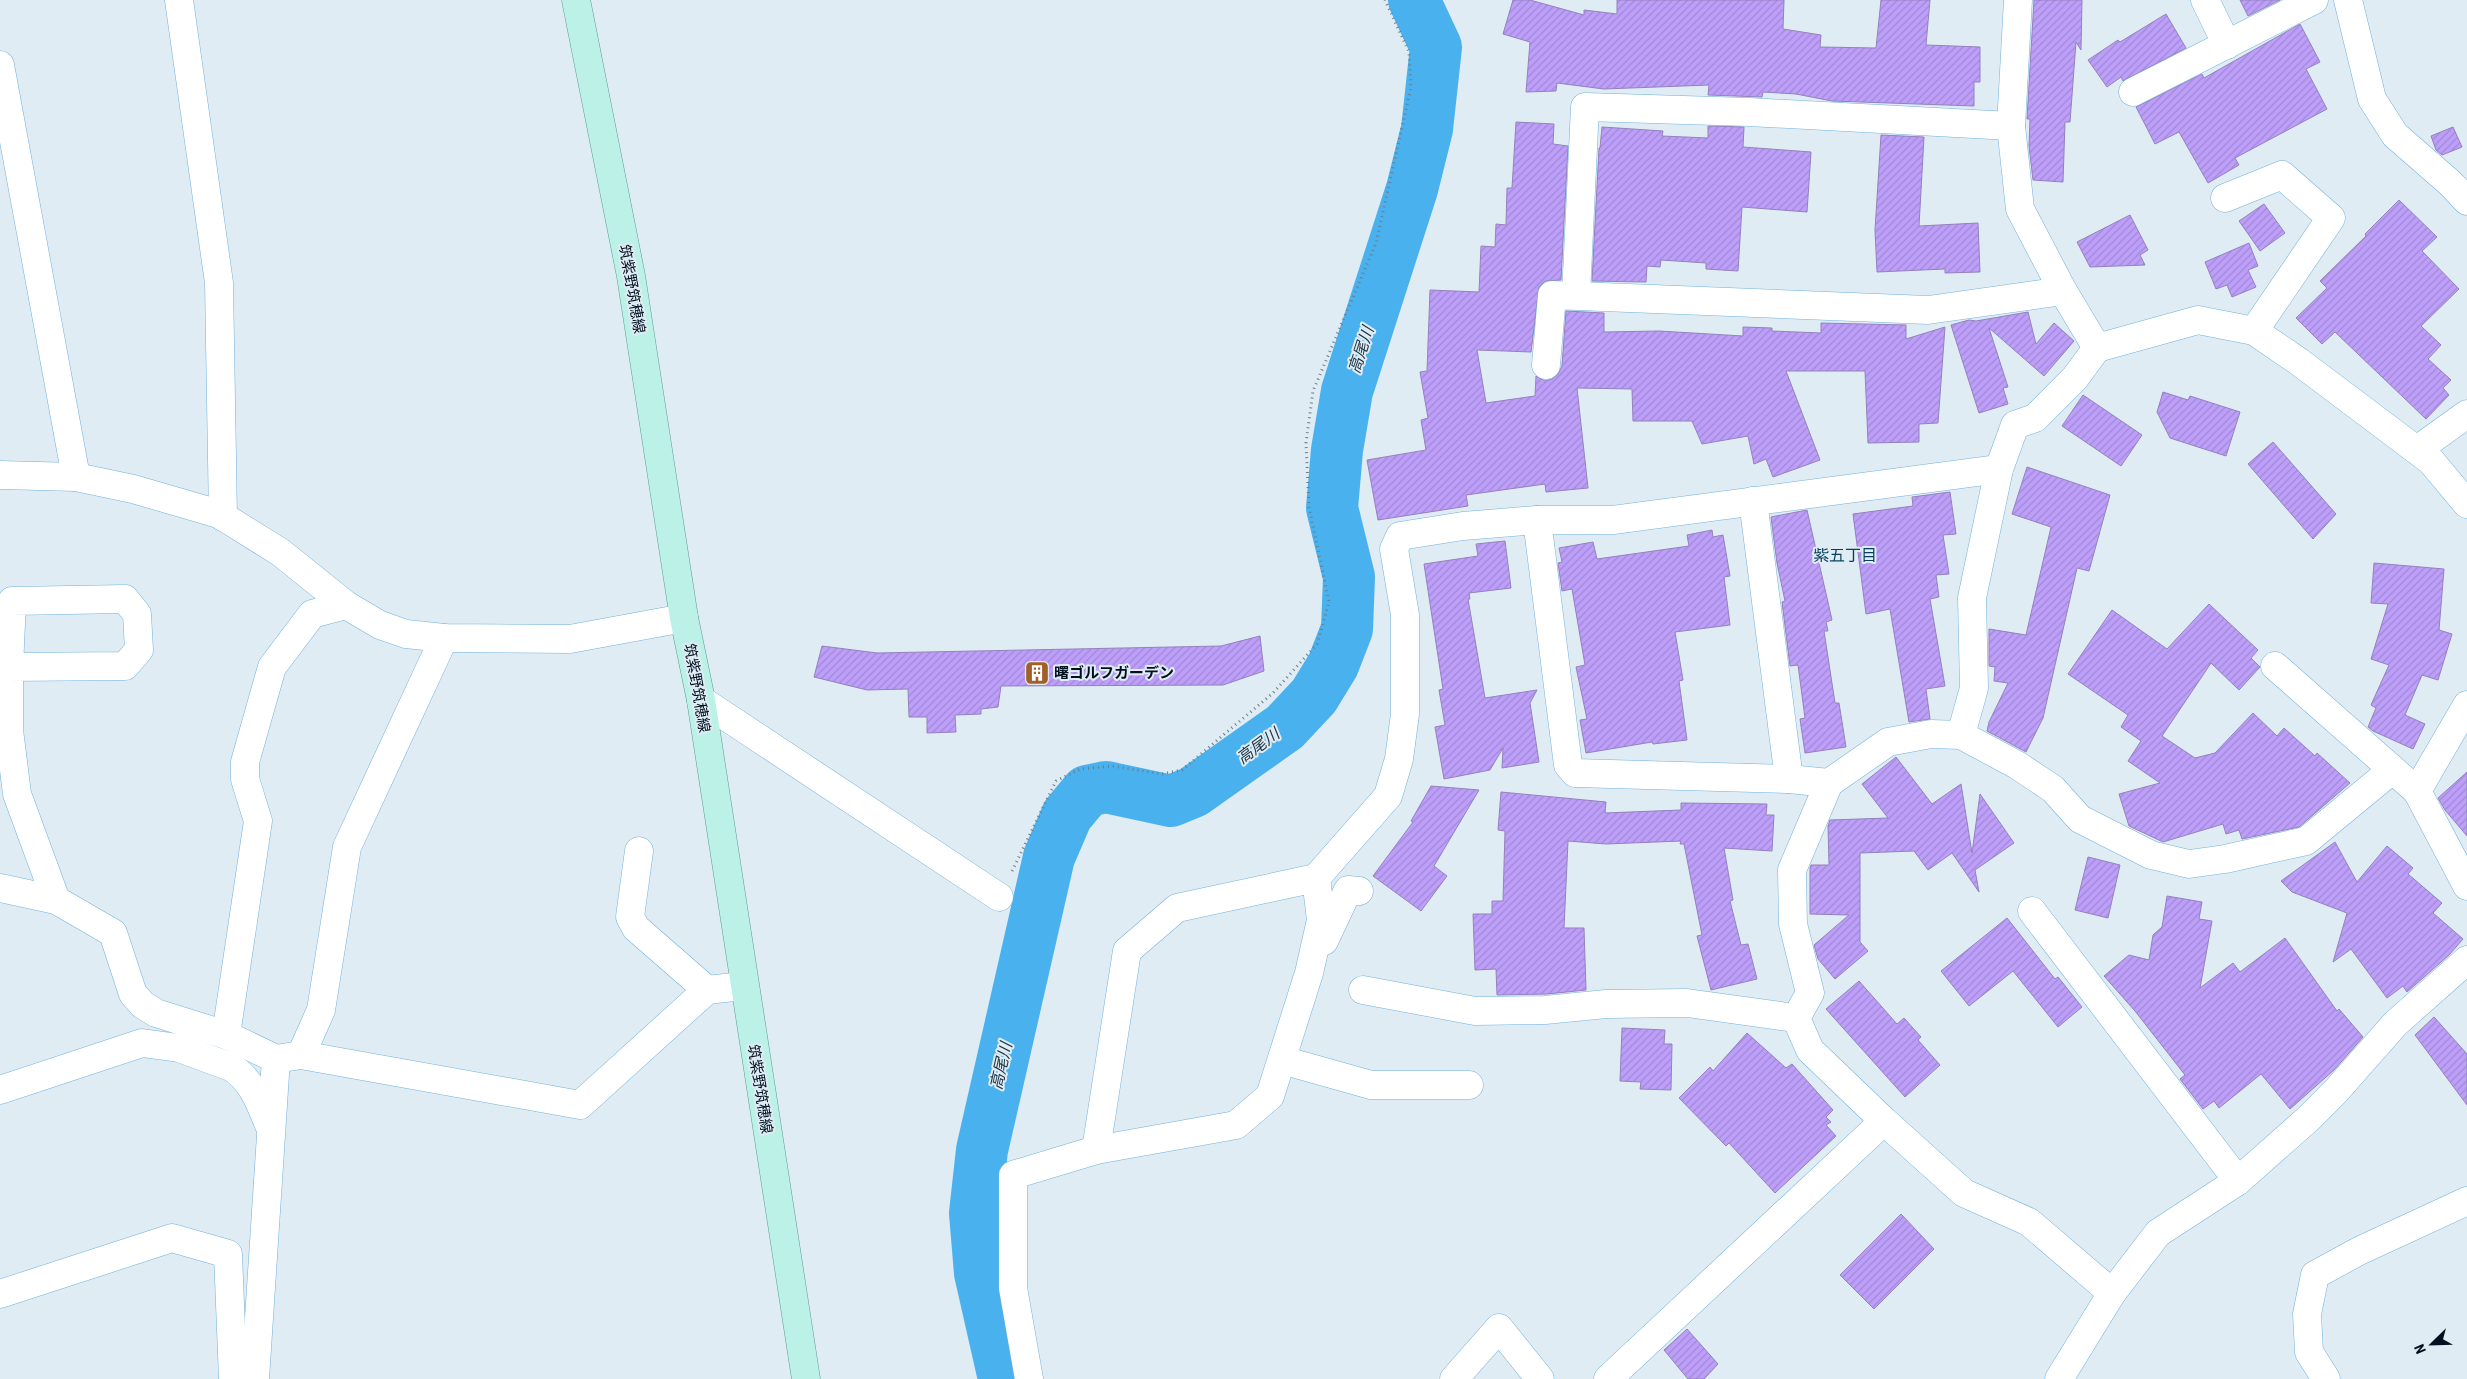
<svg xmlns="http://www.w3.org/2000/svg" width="2467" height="1379" viewBox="0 0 2467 1379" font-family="'Roboto Condensed','Noto Sans JP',sans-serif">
  <defs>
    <pattern id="building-hatch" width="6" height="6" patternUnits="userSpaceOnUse" patternTransform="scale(1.25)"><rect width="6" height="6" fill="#bd9ffa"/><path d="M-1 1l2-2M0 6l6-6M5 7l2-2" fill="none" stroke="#a188d6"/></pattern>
  </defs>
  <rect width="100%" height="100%" fill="#dfecf4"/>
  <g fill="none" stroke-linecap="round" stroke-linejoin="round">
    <path stroke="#49b1ee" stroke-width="52" d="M 1008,1379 L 1002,1370 L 980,1273 L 975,1213 L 982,1150 L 1049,857 L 1067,815 L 1087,791 L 1106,787 L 1171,801 L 1193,792 L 1285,727 L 1314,696 L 1333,665 L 1347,629 L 1349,577 L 1332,508 L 1337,450 L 1347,391 L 1412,189 L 1427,129 L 1436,47 L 1414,0"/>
  </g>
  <g fill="url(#building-hatch)" stroke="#9481bd">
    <path d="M 1513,0 L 1530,0 L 1584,15 L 1584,10 L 1617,14 L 1617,0 L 1784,0 L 1783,29 L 1821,35 L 1820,47 L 1876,48 L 1881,0 L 1930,0 L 1926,45 L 1980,47 L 1980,82 L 1974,82 L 1974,106 L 1832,101 L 1796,94 L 1763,92 L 1762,97 L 1708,95 L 1709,85 L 1604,89 L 1557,83 L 1556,91 L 1526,92 L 1530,42 L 1503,34 Z"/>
    <path d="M 2034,0 L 2082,0 L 2081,50 L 2076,42 L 2070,122 L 2065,122 L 2063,182 L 2033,180 L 2029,146 L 2030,119 L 2027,119 Z"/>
    <path d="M 2240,0 L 2280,0 L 2248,16 Z"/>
    <path d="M 2166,14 L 2186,48 L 2123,81 L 2121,77 L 2107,87 L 2088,60 L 2118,40 L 2120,42 Z"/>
    <path d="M 2300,24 L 2320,62 L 2306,69 L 2327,109 L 2235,158 L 2239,165 L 2208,183 L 2179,132 L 2155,144 L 2136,107 L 2202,74 L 2204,78 Z"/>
    <path d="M 1516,122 L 1554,124 L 1553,144 L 1568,146 L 1561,280 L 1545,281 L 1539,287 L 1531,352 L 1477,350 L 1486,403 L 1535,396 L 1536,376 L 1545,381 L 1552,379 L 1558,374 L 1562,366 L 1566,311 L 1604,313 L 1604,332 L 1659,331 L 1743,336 L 1743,327 L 1772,328 L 1772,331 L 1821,333 L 1821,323 L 1906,325 L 1906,339 L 1945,327 L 1938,423 L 1919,424 L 1919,442 L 1868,443 L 1865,371 L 1786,371 L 1820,460 L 1773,477 L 1766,459 L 1754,464 L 1748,436 L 1702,444 L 1692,421 L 1633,421 L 1632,389 L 1577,388 L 1588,488 L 1546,492 L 1545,484 L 1466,495 L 1468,506 L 1378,520 L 1367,460 L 1426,450 L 1421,420 L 1428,418 L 1420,372 L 1427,371 L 1430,290 L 1479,292 L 1481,246 L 1495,247 L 1496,224 L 1506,225 L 1507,188 L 1512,188 Z"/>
    <path d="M 1708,126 L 1744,127 L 1743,147 L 1811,152 L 1807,212 L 1742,207 L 1738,271 L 1706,269 L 1706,263 L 1661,260 L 1660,267 L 1647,266 L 1646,282 L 1592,281 L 1599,148 L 1600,148 L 1602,127 L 1663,131 L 1662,136 L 1708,138 Z"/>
    <path d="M 2453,127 L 2462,147 L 2442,155 L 2436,150 L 2431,136 Z"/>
    <path d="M 1881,135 L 1924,137 L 1919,226 L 1978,223 L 1980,272 L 1945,273 L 1945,269 L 1877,272 L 1875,230 Z"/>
    <path d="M 2399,200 L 2437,237 L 2422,251 L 2459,289 L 2421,326 L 2441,345 L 2428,359 L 2451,380 L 2443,388 L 2449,395 L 2426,419 L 2335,332 L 2322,344 L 2296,318 L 2327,288 L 2320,281 L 2366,236 L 2365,234 Z"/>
    <path d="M 2264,204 L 2285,233 L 2260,251 L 2239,221 Z"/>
    <path d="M 2130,215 L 2148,250 L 2140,255 L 2145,265 L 2090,267 L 2077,242 Z"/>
    <path d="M 2249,243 L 2258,266 L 2248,270 L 2256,287 L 2232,297 L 2227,285 L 2216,289 L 2205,262 Z"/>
    <path d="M 2028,312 L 2036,344 L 2054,323 L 2074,341 L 2044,376 L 1989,328 L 2008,387 L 2003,388 L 2008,404 L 1979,413 L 1951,325 L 1969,320 L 1976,321 Z"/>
    <path d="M 2163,392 L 2188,400 L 2190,396 L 2240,412 L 2226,456 L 2170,438 L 2157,412 Z"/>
    <path d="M 2083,395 L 2142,435 L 2121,466 L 2062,426 Z"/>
    <path d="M 2273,442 L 2336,514 L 2313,539 L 2248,464 Z"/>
    <path d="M 2027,467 L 2110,495 L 2089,571 L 2077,568 L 2043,718 L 2026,752 L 1987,731 L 1989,722 L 2008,683 L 1994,681 L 1995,667 L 1989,666 L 1989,629 L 2026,635 L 2051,527 L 2012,514 Z"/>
    <path d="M 1950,492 L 1956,534 L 1943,535 L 1949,574 L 1936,575 L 1939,597 L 1930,599 L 1945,686 L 1926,689 L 1930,719 L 1909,722 L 1890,609 L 1866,614 L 1853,514 L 1913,506 L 1912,497 Z"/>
    <path d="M 1807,510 L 1832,620 L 1826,622 L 1828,631 L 1824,631 L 1835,703 L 1839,703 L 1846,747 L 1805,753 L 1800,719 L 1805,718 L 1798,665 L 1790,666 L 1782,602 L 1785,601 L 1777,563 L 1771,517 Z"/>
    <path d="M 1712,530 L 1713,537 L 1723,535 L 1730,576 L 1724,577 L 1730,625 L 1675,632 L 1683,680 L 1679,681 L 1687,740 L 1653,744 L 1652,742 L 1586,753 L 1580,720 L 1587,719 L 1576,667 L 1585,665 L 1572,589 L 1562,591 L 1558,563 L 1562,562 L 1559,548 L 1593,542 L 1597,559 L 1689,546 L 1687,535 Z"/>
    <path d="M 1505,541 L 1511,588 L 1469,593 L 1470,599 L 1468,599 L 1485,698 L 1537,690 L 1530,703 L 1539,762 L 1502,768 L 1503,748 L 1490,770 L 1444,779 L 1435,727 L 1445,725 L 1439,690 L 1443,689 L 1424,564 L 1478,556 L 1476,544 Z"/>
    <path d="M 2374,563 L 2444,569 L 2439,630 L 2452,634 L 2438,680 L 2422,675 L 2405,715 L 2425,724 L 2413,749 L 2373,731 L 2368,727 L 2376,708 L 2371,705 L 2389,665 L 2371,659 L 2388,604 L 2371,603 Z"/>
    <path d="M 2209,604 L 2258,650 L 2251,658 L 2260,667 L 2239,690 L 2211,663 L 2162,736 L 2195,758 L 2215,753 L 2253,713 L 2277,736 L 2284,728 L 2315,756 L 2317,753 L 2350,783 L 2299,827 L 2242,839 L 2239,830 L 2226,834 L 2223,824 L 2163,842 L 2129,826 L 2119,794 L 2160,783 L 2128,761 L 2141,741 L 2121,727 L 2128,715 L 2068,674 L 2112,610 L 2167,649 Z"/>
    <path d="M 1260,636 L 1264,671 L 1223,685 L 1001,686 L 998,707 L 981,709 L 981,714 L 955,715 L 956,732 L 927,733 L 927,717 L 909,717 L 908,689 L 867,690 L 814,677 L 822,646 L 877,653 L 1221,646 Z"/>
    <path d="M 1896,757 L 1932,804 L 1961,784 L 1972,853 L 1980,794 L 2014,843 L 1975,870 L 1979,892 L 1952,853 L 1928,870 L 1914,851 L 1860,853 L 1860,942 L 1868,951 L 1835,979 L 1818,959 L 1814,945 L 1849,915 L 1810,914 L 1810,868 L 1811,865 L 1829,865 L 1828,826 L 1830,820 L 1888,818 L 1862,784 Z"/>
    <path d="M 2467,772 L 2467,836 L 2445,810 L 2438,798 Z"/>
    <path d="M 1431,786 L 1479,790 L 1434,866 L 1447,876 L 1421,911 L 1373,876 L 1413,822 L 1411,821 Z"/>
    <path d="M 1501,792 L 1606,802 L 1605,813 L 1681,810 L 1681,803 L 1767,804 L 1766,815 L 1774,815 L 1772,851 L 1724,848 L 1733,900 L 1730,901 L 1741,945 L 1748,944 L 1757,979 L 1711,990 L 1697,936 L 1702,935 L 1684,844 L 1680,844 L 1681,841 L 1606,844 L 1568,841 L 1564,928 L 1584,928 L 1586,990 L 1547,994 L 1497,995 L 1496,969 L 1475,970 L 1473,914 L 1492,914 L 1492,901 L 1503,901 L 1505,831 L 1498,830 Z"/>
    <path d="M 2335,842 L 2357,882 L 2387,846 L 2413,868 L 2408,874 L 2442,903 L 2433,913 L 2463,939 L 2449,955 L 2407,992 L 2403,986 L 2387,998 L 2351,949 L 2333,962 L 2347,913 L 2292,892 L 2281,881 Z"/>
    <path d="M 2088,857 L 2120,865 L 2108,918 L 2075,910 Z"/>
    <path d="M 2167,896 L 2202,902 L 2199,919 L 2212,921 L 2200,988 L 2233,963 L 2240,972 L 2285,938 L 2337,1011 L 2339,1009 L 2363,1037 L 2334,1070 L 2290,1109 L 2261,1074 L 2219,1108 L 2214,1101 L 2203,1109 L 2180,1079 L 2185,1075 L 2135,1011 L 2104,976 L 2129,955 L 2149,960 L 2153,935 L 2162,927 Z"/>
    <path d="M 2007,918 L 2055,979 L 2058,977 L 2082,1007 L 2058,1027 L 2013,971 L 1969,1006 L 1941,971 Z"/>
    <path d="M 1859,981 L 1897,1024 L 1904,1018 L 1921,1037 L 1918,1040 L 1940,1065 L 1905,1097 L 1826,1009 Z"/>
    <path d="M 2434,1017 L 2467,1054 L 2467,1105 L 2415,1035 Z"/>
    <path d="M 1622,1028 L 1665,1030 L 1664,1044 L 1672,1044 L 1671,1090 L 1640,1089 L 1641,1082 L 1620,1081 Z"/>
    <path d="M 1747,1033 L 1786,1068 L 1792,1064 L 1833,1110 L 1826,1117 L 1831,1122 L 1826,1125 L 1836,1136 L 1775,1193 L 1729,1143 L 1726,1146 L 1679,1098 L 1710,1067 L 1713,1071 Z"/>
    <path d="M 1901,1214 L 1934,1249 L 1874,1309 L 1840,1275 Z"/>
    <path d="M 1687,1329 L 1718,1364 L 1704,1379 L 1688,1379 L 1664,1350 Z"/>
  </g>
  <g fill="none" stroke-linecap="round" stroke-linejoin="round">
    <defs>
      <g id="minor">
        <path d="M 179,0 L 219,283 L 223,517"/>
        <path d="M 2018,0 L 2011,126 L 2020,209 L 2063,291 L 2097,348"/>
        <path d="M 2205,0 L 2227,45"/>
        <path d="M 2348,0 L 2372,99 L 2395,135 L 2450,183 L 2467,201"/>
        <path d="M 0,65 L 76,477"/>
        <path d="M 2133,92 L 2314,0"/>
        <path d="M 2225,198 L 2282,175 L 2331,218 L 2254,331"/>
        <path d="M 1576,295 L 1585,107 L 1749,112 L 2011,126"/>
        <path d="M 1546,365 L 1552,295 L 1928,310 L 2063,291"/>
        <path d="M 2417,450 L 2467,414"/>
        <path d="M 0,475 L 76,477 L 133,489 L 219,514 L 280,552 L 346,605 L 380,625 L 406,634 L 444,638 L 570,639 L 684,618"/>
        <path d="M 1753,501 L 1789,779"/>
        <path d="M 1537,520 L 1568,765 L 1575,773 L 1789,779 L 1829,783"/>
        <path d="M 2275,666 L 2417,791 L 2467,886"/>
        <path d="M 9,667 L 12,601 L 125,599 L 137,614 L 139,650 L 125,666 L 9,667 L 9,730 L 17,794 L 56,900"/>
        <path d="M 701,700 L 999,897"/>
        <path d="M 1961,735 L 1974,688 L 1972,598 L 1999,469 L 2015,425 L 2035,418 L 2075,378 L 2097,348 L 2198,320 L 2254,331 L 2298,361 L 2431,461 L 2467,504"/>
        <path d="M 2417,791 L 2467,705"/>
        <path d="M 639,851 L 630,917 L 636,928 L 707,990"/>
        <path d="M 0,888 L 56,900 L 113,933 L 133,994 L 143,1005 L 156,1013 L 226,1035 L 276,1059 L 301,1055 L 580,1105 L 707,990 L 743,986"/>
        <path d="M 2032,911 L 2238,1181"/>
        <path d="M 1324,941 L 1348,890 L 1359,891"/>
        <path d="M 1363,990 L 1475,1011 L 1545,1010 L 1606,1004 L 1687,1003 L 1796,1018"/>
        <path d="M 1796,1018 L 1810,993 L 1793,924 L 1792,870 L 1829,783 L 1888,742 L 1931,734 L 1961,735 L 2017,765 L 2053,789 L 2080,819 L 2151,855 L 2189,864 L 2225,859 L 2306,841 L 2392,770"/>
        <path d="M 226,1035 L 258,821 L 245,779 L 245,762 L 272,667 L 312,614 L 346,605"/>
        <path d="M 301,1055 L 321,1010 L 347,847 L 444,638"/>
        <path d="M 1282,1060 L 1371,1085 L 1469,1085"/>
        <path d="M 0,1090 L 142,1043 L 179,1048 L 231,1067 C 252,1080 260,1103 269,1125"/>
        <path d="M 1884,1121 L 1964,1193 L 2029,1222 L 2112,1293"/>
        <path d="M 1096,1150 L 1127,951 L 1177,908 L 1316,878 L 1388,796 L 1399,759 L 1405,714 L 1405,615 L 1394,549 L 1400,536 L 1463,526 L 1537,520 L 1613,520 L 1999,469"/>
        <path d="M 0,1294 L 172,1238 L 228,1254 L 233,1379"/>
        <path d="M 255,1379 L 276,1059"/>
        <path d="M 1029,1379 L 1013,1288 L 1013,1175 L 1096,1150 L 1236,1125 L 1270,1096 L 1309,973 L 1321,920 L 1316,878"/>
        <path d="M 1454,1379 L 1499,1328 L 1540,1379"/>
        <path d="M 1608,1379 L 1884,1121 L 1810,1050 L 1796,1018"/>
        <path d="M 2059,1379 L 2112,1293 L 2158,1233 L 2238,1181 L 2309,1118 L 2336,1091 L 2395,1024 L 2467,960"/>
        <path d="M 2326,1379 L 2309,1352 L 2307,1314 L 2315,1275 L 2359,1251 L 2467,1201"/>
      </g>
      <path id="major" d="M 576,0 L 631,276 L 684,618 L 701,700 L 806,1379"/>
    </defs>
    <use href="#minor" stroke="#71b2dc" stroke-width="29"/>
    <use href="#major" stroke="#5c9c95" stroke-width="29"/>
    <path stroke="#6e7d89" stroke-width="3" stroke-dasharray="1 4" stroke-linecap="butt" d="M 1012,871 L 1056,781 L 1080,769 L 1112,766 L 1162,774 L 1182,770 L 1273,693 L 1317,644 L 1329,602 L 1309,507 L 1306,443 L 1313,391 L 1376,243 L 1411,87 L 1409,52 L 1385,0"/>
    <use href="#minor" stroke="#fff" stroke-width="28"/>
    <use href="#major" stroke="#bbf1e6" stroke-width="28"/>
  </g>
  <defs>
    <symbol id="building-square" viewBox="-11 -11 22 22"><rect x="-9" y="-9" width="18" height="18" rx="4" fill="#a06028" stroke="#dfecf4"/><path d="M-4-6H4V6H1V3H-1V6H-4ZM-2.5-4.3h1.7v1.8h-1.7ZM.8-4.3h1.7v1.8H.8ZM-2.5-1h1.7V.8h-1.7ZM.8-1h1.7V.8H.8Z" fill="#fff"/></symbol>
  </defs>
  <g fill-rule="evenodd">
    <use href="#building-square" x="1023" y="659" width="28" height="28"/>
  </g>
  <g text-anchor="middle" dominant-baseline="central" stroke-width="4" stroke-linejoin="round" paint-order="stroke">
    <g font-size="15" fill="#00101f" stroke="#dfecf4">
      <text transform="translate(632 289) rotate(80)">筑紫野筑穂線</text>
      <text transform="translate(697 688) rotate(80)">筑紫野筑穂線</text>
      <text transform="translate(760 1089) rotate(81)">筑紫野筑穂線</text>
    </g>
    <g font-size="15" font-weight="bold" fill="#00101f" stroke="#dfecf4" text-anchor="start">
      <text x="1054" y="673">曙ゴルフガーデン</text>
    </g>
    <g font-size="16" font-style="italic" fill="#1b3140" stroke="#dfecf4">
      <text transform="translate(1361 350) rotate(-72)">高尾川</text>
      <text transform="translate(1258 746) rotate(-36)">高尾川</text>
      <text transform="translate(1001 1066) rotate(-77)">高尾川</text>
    </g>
    <g font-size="16" fill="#093f5c" stroke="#dfecf4">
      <text x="1845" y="555">紫五丁目</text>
    </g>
  </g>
  <g transform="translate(2432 1344) rotate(247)" stroke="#dfecf4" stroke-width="4" paint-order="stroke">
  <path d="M0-4L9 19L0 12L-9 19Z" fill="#00101f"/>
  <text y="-8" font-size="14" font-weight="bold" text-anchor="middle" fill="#00101f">N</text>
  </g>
</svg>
